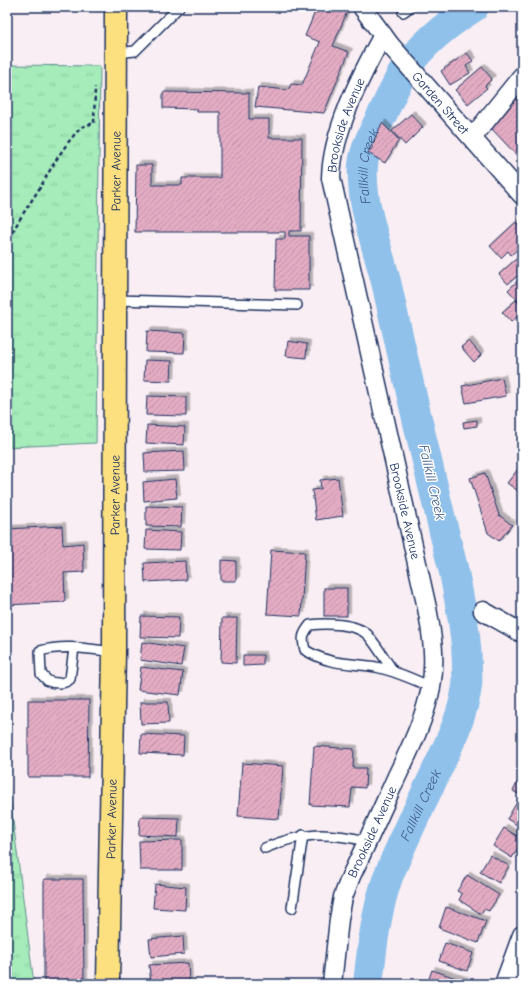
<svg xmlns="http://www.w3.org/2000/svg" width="529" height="991" viewBox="0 0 529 991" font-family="'Comic Neue',sans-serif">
  <defs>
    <pattern id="park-tufts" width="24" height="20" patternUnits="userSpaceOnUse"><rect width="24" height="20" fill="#a5ecba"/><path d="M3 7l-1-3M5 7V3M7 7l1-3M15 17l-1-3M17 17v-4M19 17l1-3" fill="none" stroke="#8dcba2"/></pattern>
    <pattern id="building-hatch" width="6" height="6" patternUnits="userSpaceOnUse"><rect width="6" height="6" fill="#e3acc3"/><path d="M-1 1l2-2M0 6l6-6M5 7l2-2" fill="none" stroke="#c294aa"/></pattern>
    <filter id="shadow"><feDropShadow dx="3.5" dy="-3.5" stdDeviation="0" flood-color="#0004"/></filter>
  </defs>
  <rect width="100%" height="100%" fill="#f9eef3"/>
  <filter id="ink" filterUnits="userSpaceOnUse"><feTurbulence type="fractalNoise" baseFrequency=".025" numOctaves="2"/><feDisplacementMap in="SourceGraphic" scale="8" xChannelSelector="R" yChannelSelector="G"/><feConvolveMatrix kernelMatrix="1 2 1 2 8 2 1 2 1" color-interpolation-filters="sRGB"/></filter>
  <g filter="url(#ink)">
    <g fill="url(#park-tufts)" stroke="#608e8c">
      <path d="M 7,65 L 100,66 L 96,443 L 7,447 Z"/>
      <path d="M 7,774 L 34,984 L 7,984 Z"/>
    </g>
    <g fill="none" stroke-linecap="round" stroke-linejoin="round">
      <path stroke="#8fc1eb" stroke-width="30" id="s1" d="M 368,984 C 372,948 376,911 388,877 C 402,842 419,808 435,774 C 448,746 463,717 467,686 C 468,680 467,674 467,668 C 467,635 460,604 454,572 C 430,476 408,381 387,286 C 378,247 360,204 363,165 C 365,146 375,129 383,113 C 389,100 395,86 402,74 C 420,45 446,25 474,7"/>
    </g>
    <g fill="url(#building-hatch)" stroke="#1b2f5e" filter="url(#shadow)">
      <path d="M 317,7 L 349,7 L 333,46 L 349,52 L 324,113 L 255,107 L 258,87 L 288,90 L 291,84 L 302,85 L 320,42 L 305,36 Z"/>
      <path d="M 467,53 L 473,61 L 466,66 L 470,73 L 450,85 L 441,71 Z"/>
      <path d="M 482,67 L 492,79 L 485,86 L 487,88 L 468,104 L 455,90 Z"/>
      <path d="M 163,92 L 249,93 L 249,119 L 269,119 L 269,138 L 302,138 L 301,231 L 289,231 L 289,236 L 309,236 L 309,290 L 275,290 L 276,239 L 285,239 L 285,232 L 135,232 L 136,165 L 152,165 L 152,185 L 182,185 L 182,178 L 220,178 L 220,112 L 197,112 L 197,109 L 163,108 Z"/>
      <path d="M 522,92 L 522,161 L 491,128 Z"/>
      <path d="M 411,114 L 423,127 L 405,145 L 392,131 Z"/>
      <path d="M 382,123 L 399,140 L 385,163 L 368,153 Z"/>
      <path d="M 516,222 L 522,229 L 522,245 L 511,255 L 508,251 L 501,258 L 490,246 Z"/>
      <path d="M 522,254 L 522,272 L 508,284 L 499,274 Z"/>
      <path d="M 522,277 L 522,303 L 521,304 L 508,290 Z"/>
      <path d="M 516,300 L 522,307 L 522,313 L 511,322 L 502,312 Z"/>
      <path d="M 147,331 L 185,333 L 184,353 L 146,352 Z"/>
      <path d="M 288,341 L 307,344 L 306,358 L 286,356 Z"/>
      <path d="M 469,341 L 481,355 L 474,362 L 461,347 Z"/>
      <path d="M 145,360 L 172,361 L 171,381 L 144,380 Z"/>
      <path d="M 502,378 L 506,396 L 466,403 L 462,386 Z"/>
      <path d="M 147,396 L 186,397 L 186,416 L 146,415 Z"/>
      <path d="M 477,420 L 477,426 L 464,428 L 463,422 Z"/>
      <path d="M 147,425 L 185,427 L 184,445 L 146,443 Z"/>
      <path d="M 184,451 L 185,471 L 145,472 L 144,453 Z"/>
      <path d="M 522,464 L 522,494 L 507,483 Z"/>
      <path d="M 485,473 L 499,515 L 512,525 L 499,541 L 488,533 L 470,478 Z"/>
      <path d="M 338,478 L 343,516 L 316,520 L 312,490 L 321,489 L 320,480 Z"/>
      <path d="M 175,479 L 177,498 L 144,501 L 143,482 Z"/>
      <path d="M 146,506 L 182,507 L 181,527 L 146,526 Z"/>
      <path d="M 62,526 L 63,545 L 83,543 L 84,572 L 64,573 L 65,602 L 7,605 L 7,529 Z"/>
      <path d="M 146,530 L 181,532 L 180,550 L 145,549 Z"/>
      <path d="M 271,550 L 305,552 L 301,616 L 267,614 Z"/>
      <path d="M 221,560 L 236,561 L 236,581 L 221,581 Z"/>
      <path d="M 185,561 L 186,580 L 145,582 L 144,563 Z"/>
      <rect x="324" y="588" width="23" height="28"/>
      <path d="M 141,616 L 179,617 L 178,638 L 140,637 Z"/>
      <path d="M 222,618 L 237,618 L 236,663 L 221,662 Z"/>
      <path d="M 142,642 L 184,648 L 181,666 L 140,660 Z"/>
      <path d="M 243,655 L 263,655 L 263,665 L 243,666 Z"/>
      <path d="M 141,667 L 183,672 L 180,695 L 138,690 Z"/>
      <path d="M 28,700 L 89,700 L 88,777 L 28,777 Z"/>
      <path d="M 140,702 L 168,702 L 169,723 L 141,724 Z"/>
      <path d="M 141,734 L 184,736 L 183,755 L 140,753 Z"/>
      <path d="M 314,746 L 354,749 L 353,768 L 366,768 L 365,788 L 352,787 L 350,807 L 310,805 Z"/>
      <path d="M 242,763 L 283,766 L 279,819 L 238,816 Z"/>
      <path d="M 522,774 L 522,796 L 513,791 Z"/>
      <path d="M 517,802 L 522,805 L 522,828 L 507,819 Z"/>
      <path d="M 140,817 L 179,818 L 178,837 L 139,835 Z"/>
      <path d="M 504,828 L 522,839 L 522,841 L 512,858 L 493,846 Z"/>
      <path d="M 182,840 L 182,870 L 140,870 L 139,841 Z"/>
      <path d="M 490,855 L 509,866 L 499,883 L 480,872 Z"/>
      <path d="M 467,875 L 499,895 L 489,911 L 484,909 L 481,914 L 459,900 L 462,894 L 457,891 Z"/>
      <path d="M 44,879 L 83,879 L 84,984 L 44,984 Z"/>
      <path d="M 155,884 L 186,887 L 185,910 L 153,908 Z"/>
      <path d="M 446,907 L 486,921 L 478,943 L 439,928 Z"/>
      <path d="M 183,936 L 184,954 L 151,957 L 149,939 Z"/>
      <path d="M 445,943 L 473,953 L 467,971 L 439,961 Z"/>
      <path d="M 188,963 L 189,982 L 151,984 L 149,965 Z"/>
      <path d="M 432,970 L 465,981 L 463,984 L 427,984 Z"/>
    </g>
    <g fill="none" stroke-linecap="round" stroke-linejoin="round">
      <defs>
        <g id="service">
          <path d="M 403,12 L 410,7"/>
          <path d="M 116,53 L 135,51 L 179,7"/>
          <path d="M 116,300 L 297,305"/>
          <path d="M 74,648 L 70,679 C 65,684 55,684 48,681 C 46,679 43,676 41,674 L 40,651 C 64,644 89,649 114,652"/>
          <path d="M 393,671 C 385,659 377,646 368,635 C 356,623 325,623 310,625 C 302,635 302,638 305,650 C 332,666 347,662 376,667 C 395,671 413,679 431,687"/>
          <path d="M 265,848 C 303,832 327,832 367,841"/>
          <path d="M 292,908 L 303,835"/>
          <path d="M 506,980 L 518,984"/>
        </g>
        <g id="minor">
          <path id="s2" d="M 362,7 L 391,46 L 522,195"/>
          <path d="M 472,138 L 522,76"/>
          <path d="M 483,611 L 522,633"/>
          <path id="s3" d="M 332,984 L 339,919 L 343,897 L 351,876 C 367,843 382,809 397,776 C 411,747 425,718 431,687 C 436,661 432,634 427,608 L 331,178 C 332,132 361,75 383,35"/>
          <path d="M 504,984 L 522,935"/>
        </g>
        <g id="primary">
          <path id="s4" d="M 108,984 L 114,652 L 116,7"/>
        </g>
      </defs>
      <use href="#service" stroke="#1b2f5e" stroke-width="12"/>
      <use href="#minor" stroke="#1b2f5e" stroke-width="21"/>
      <use href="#primary" stroke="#1b2f5e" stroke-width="25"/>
      <path stroke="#1b2f5e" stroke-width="2.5" stroke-dasharray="4 3" stroke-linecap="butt" d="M 7,245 C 15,224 29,205 41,186 C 51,168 67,140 82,127 C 86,125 89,124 94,124 L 95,87"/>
      <use href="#service" stroke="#fff" stroke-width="9"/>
      <use href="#minor" stroke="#fff" stroke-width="18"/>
      <use href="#primary" stroke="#fce080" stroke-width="22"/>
    </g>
  </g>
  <g text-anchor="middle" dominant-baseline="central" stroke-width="3" stroke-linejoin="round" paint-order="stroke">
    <g font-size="13" fill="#1b2f5e" stroke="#fff">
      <text stroke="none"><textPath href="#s2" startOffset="124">Garden Street</textPath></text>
      <text stroke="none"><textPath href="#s3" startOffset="891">Brookside Avenue</textPath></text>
      <text stroke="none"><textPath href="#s4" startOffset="813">Parker Avenue</textPath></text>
      <text stroke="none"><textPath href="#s4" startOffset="489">Parker Avenue</textPath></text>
      <text transform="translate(405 511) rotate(77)">Brookside Avenue</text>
      <text stroke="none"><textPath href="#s4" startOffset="165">Parker Avenue</textPath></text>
      <text stroke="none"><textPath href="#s3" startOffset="159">Brookside Avenue</textPath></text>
    </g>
    <g font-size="14" font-style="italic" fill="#3e5b88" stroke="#fff">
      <text stroke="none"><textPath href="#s1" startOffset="848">Fallkill Creek</textPath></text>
      <text transform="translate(432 482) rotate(77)">Fallkill Creek</text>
      <text stroke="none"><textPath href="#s1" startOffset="188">Fallkill Creek</textPath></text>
    </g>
  </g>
  <rect width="529" height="991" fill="none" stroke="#fff" stroke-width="24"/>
  <rect x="12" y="12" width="505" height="967" fill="none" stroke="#1b2f5e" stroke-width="1.5" filter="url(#ink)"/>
</svg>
